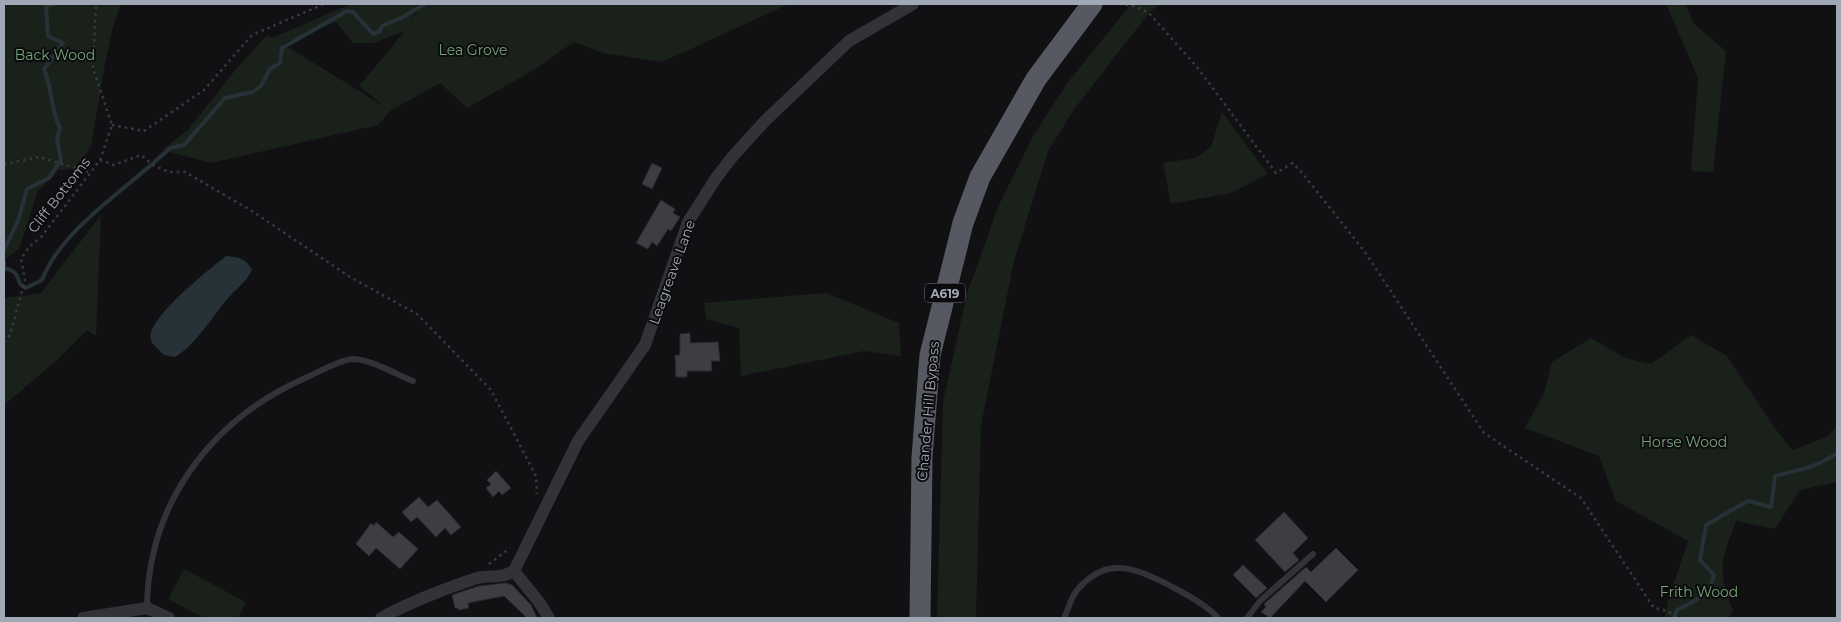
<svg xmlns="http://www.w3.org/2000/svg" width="1841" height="622" viewBox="0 0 1841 622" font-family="Montserrat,sans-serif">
  <rect width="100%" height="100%" fill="#111113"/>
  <g fill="#19211a" fill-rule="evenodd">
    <path d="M 4,4 L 121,4 L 113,27 L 104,69 L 91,147 L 73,169 L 58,170 L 38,191 L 19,249 L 4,260 Z"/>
    <path d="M 351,4 L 419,4 L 411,22 L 422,4 L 789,4 L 662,62 L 603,53 L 574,42 L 532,71 L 467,108 L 440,83 L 390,111 L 378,125 L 211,163 L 162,150 L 188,130 L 237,68 L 267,35 L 272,38 ZM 336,22 L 353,43 L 373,43 L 405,31 L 359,86 L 385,107 L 283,44 Z"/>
    <path d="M 1131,4 L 1159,4 L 1149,13 L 1075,108 L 1048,151 L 1014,261 L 981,425 L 976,618 L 937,618 L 943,402 L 967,294 L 998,207 L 1033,136 L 1068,82 Z"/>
    <path d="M 1666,4 L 1686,4 L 1694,24 L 1726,51 L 1713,172 L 1691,171 L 1698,78 Z"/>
    <path d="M 1222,112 L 1268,174 L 1231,193 L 1171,204 L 1163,163 L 1195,158 L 1211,147 Z"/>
    <path d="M 101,215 L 96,336 L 87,330 L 55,362 L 4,405 L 4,298 L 41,293 Z"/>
    <path d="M 826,293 L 899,323 L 901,356 L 864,351 L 741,376 L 739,328 L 706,319 L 704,303 Z"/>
    <path d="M 1691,335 L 1727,356 L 1772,424 L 1792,450 L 1827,437 L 1837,426 L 1837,482 L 1800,490 L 1775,529 L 1736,521 C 1721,561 1717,569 1733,611 L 1728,618 L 1665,618 L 1668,600 L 1688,541 L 1616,501 L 1599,456 L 1525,428 L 1544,393 L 1552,362 L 1591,338 L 1625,358 L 1651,364 Z"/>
    <path d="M 184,569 L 246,602 L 238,618 L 204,618 L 168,599 Z"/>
  </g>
  <path fill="#263138" d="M 226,256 C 238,257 246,258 252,270 C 247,281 238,287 230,296 C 212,316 198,343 175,357 L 164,355 L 152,343 C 151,340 150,335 151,332 C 161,307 205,273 226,256 Z"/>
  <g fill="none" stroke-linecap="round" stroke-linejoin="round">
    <g stroke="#263138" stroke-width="4">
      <path d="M 4,250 L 18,221 L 27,189 L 49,178 L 61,160 L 57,139 L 60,128 C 50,108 53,91 44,69 L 63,43 L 48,36 L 46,6 L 54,4"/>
      <path d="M 4,261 L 4,270"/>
      <path d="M 4,268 C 15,270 17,274 20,284 L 26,288 L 42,280 C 61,229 131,186 170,148 L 184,145 L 225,98 L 253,92 L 261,86 L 270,69 L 280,63 L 282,48 L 347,11 L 353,12 L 373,34 L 379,32 L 382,26 L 401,18 L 425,4"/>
      <path d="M 1674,618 L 1677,610 C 1694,601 1710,596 1714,575 L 1700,560 L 1706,525 L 1748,501 L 1771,507 L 1775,476 C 1798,470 1818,467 1837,453"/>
    </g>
  </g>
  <g fill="#3d3e43" stroke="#2b2b2f">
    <path d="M 652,163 L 662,168 L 652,189 L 642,184 Z"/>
    <path d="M 661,200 L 675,209 L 673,213 L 680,217 L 671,231 L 668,229 L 657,246 L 652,242 L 648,249 L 636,243 Z"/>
    <path d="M 690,333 L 690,343 L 718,342 L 720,361 L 711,361 L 712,371 L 687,371 L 687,377 L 676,377 L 675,355 L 680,355 L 680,334 Z"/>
    <path d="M 496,471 L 511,488 L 502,495 L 499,491 L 493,497 L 486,488 L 491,484 L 487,480 Z"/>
    <path d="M 419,497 L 428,507 L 437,500 L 461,527 L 451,535 L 445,528 L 436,537 L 417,517 L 411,522 L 402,512 Z"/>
    <path d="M 1284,512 L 1308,538 L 1293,553 L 1299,560 L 1285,572 L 1255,540 Z"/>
    <path d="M 376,522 L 393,537 L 399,532 L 418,549 L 400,569 L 376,548 L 369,556 L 356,544 L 371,523 L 374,526 Z"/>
    <path d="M 1336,548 L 1358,570 L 1326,602 L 1305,581 L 1270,618 L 1261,612 L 1266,607 L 1264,604 L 1306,567 L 1311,572 Z"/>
    <path d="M 1243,565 L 1267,588 L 1256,598 L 1233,575 Z"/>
    <path d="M 506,583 L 512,585 L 531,605 L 537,618 L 527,618 L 504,596 L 468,603 L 469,608 L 458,610 L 458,608 L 455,608 L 452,595 L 479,586 Z"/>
  </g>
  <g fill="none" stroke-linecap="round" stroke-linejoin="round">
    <g stroke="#383a3f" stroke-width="2.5" stroke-dasharray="2.5 4" stroke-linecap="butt">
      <path d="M 1119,4 L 1135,6 L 1149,13 L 1197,67 L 1276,173 L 1293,163 L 1303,174 L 1365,252 L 1484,433 L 1581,498 L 1654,608 L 1668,611 L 1677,618"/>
      <path d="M 112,125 L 144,131 L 204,90 L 252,35 L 324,4"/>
      <path d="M 100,160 L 114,165 L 141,155 L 153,165 L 169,172 L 185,172 L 252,211 L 350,277 L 417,314 L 491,390 L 536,476 L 537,494"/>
      <path d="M 4,164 L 39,157 L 89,172"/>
      <path d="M 4,342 L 10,335 L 25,280 L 21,259 L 29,247 L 42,236 L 100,160 L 112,125 L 93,68 L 96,4"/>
      <path d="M 489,564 L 510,548"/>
    </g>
    <g stroke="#323338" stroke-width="6">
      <path d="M 147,608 C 148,504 210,421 303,379 C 315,374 339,360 352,359 C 371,359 395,374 413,381"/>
      <path d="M 1064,618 C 1068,610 1070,601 1075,593 C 1077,589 1082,585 1085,582 C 1111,557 1139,570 1167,584 C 1185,594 1204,603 1218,618"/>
      <path d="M 1247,618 L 1260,601 L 1313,554"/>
    </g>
    <g stroke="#323338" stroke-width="12">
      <path d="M 514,571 L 578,441 L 645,345 L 688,222 L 716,178 L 733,156 L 765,121 L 849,41 L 913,4"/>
      <path d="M 83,618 L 147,608 L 169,618"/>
      <path d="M 381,618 C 412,601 444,589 477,578 C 492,574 498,580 514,571 L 539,602 L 549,618"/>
    </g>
    <path stroke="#565961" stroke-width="21" d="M 920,618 L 922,457 L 930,355 L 963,223 L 980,177 L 1036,79 L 1092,4"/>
  </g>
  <g text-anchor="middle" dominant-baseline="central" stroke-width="4" stroke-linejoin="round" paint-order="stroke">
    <rect fill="#0c0c0e" stroke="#747983" stroke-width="1" x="925" y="283.5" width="40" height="19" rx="4"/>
    <g font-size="12" font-weight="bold" fill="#a1a8b5">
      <text x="945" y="293">A619</text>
    </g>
    <g font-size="14" fill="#76a376" stroke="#0c0c0e">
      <text x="473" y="50">Lea Grove</text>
      <text x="55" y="55">Back Wood</text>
      <text x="1684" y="442">Horse Wood</text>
      <text x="1699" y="592">Frith Wood</text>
    </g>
    <g font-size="14" fill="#a1a8b5" stroke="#0c0c0e">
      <text transform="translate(59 195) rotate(-52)">Cliff Bottoms</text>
      <text transform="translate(672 272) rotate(-70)">Leagreave Lane</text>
      <text transform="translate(928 411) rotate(-85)">Chander Hill Bypass</text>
    </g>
  </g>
  <rect width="1841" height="622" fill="none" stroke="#a1a8b5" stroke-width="10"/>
</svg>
